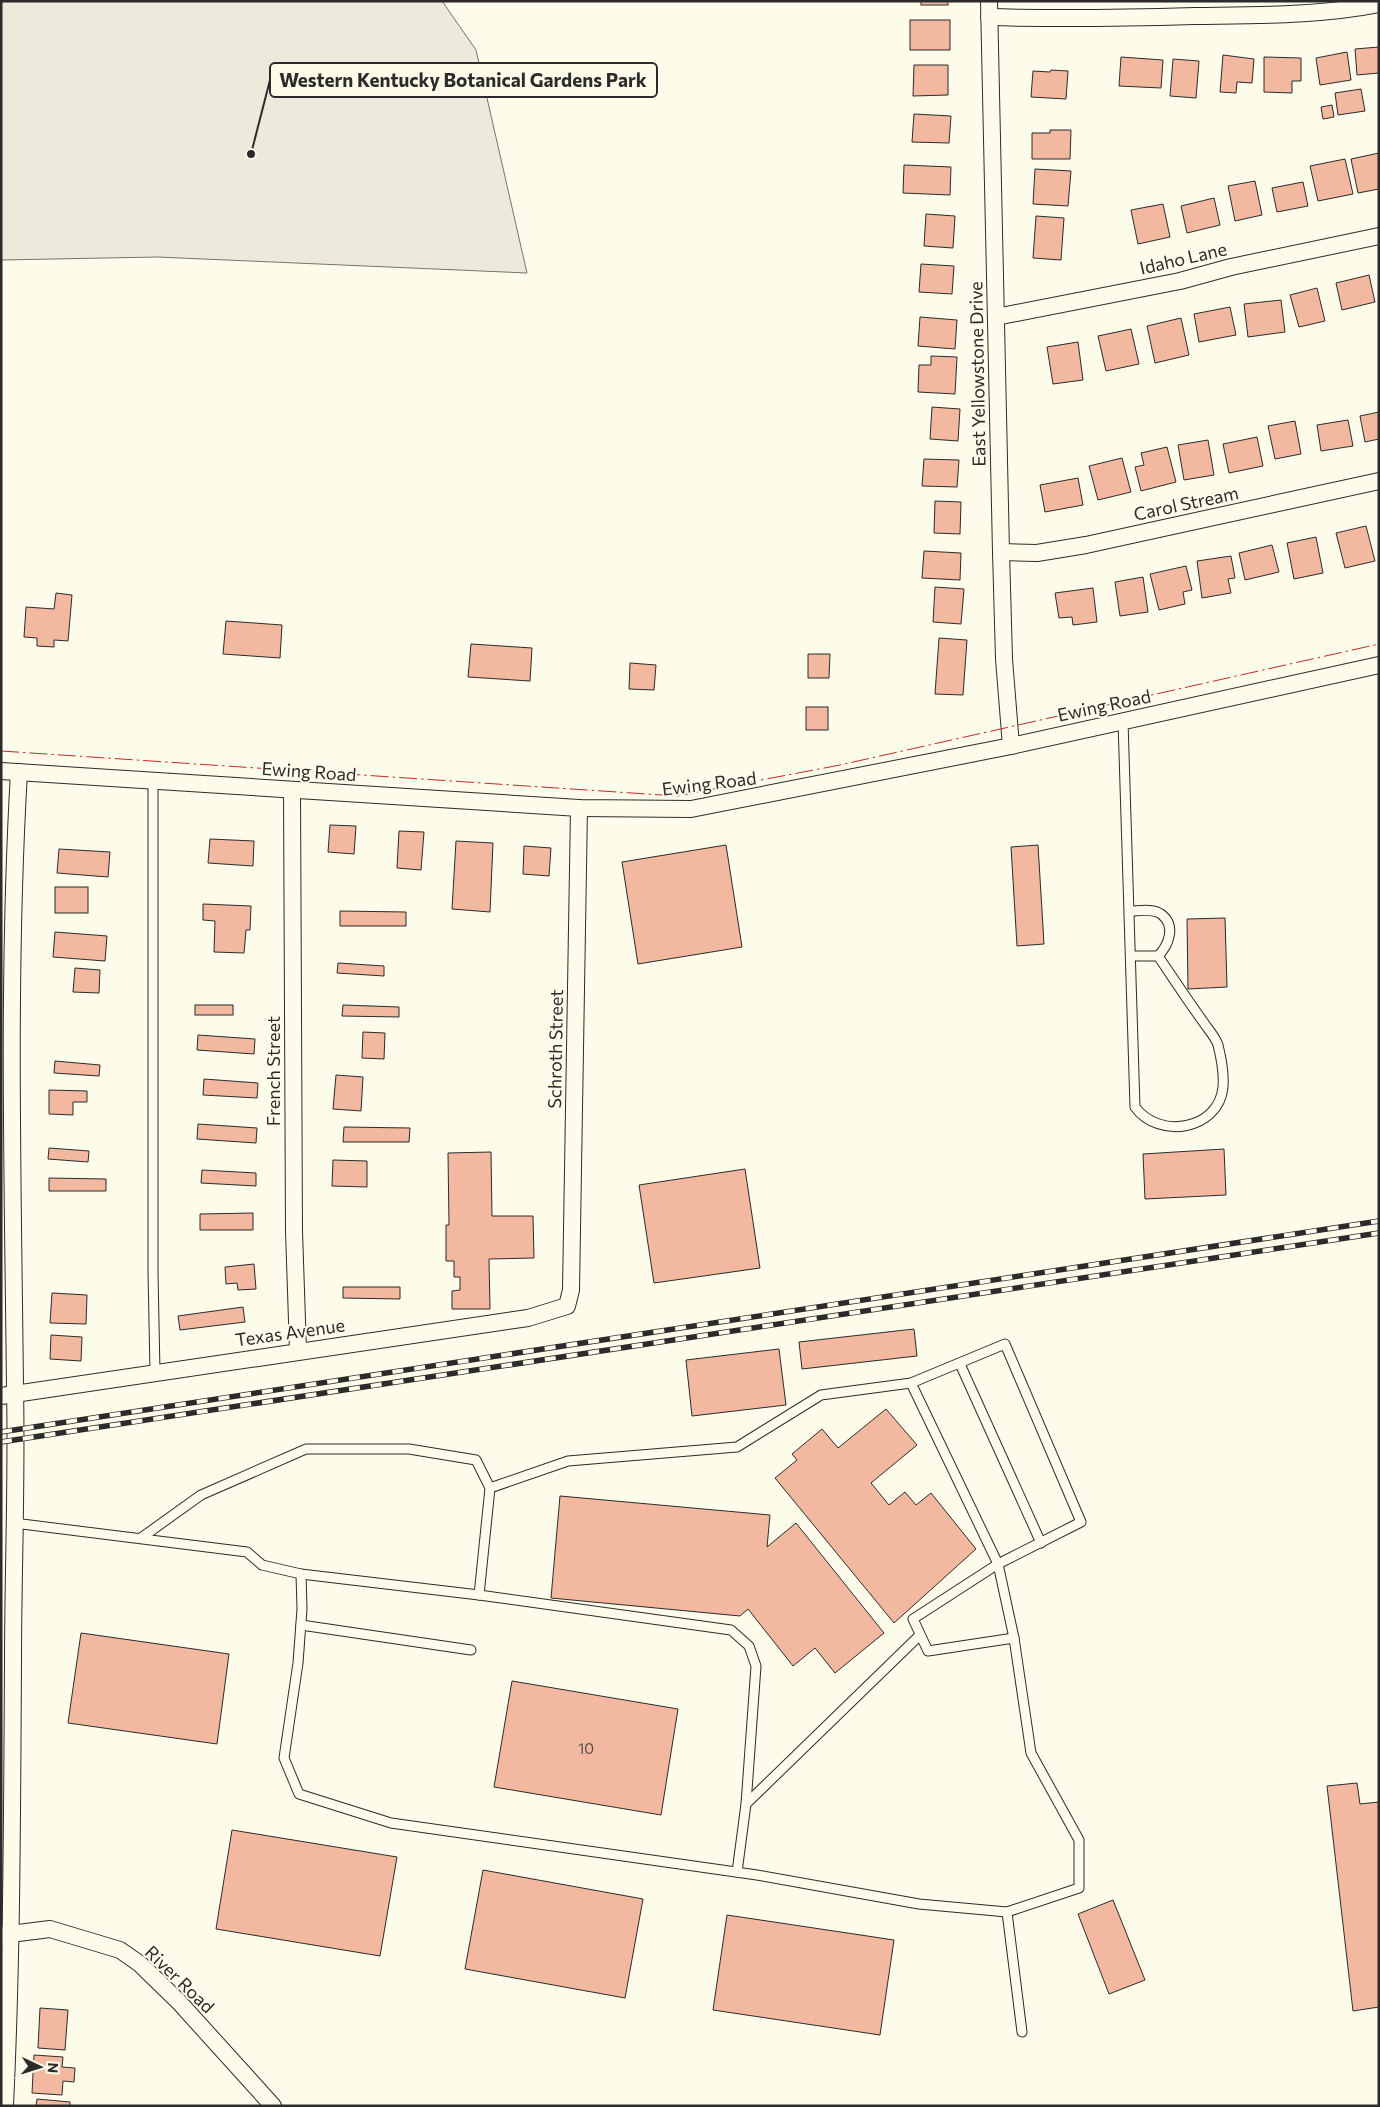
<svg xmlns="http://www.w3.org/2000/svg" width="1380" height="2107" viewBox="0 0 1380 2107" font-family="Commissioner,sans-serif">
  <rect width="100%" height="100%" fill="#fdfbea"/>
  <path fill="#ecebdb" stroke="#74746e" d="M 1,1 L 442,1 L 476,50 L 527,273 L 157,257 L 1,260 Z"/>
  <g fill="#f2b8a0" stroke="#2b2b2b">
    <rect x="921" y="1" width="27" height="4"/>
    <rect x="910" y="20" width="40" height="30"/>
    <path d="M 1379,47 L 1379,73 L 1357,75 L 1355,49 Z"/>
    <path d="M 1347,52 L 1351,80 L 1320,85 L 1316,58 Z"/>
    <path d="M 1223,55 L 1254,59 L 1252,83 L 1237,82 L 1236,93 L 1220,92 Z"/>
    <path d="M 1121,57 L 1163,60 L 1161,88 L 1119,86 Z"/>
    <path d="M 1264,57 L 1301,58 L 1301,81 L 1292,81 L 1292,93 L 1264,92 Z"/>
    <path d="M 1173,59 L 1199,61 L 1196,98 L 1170,96 Z"/>
    <path d="M 914,65 L 948,65 L 948,95 L 913,96 Z"/>
    <path d="M 1051,70 L 1068,71 L 1066,99 L 1031,97 L 1033,71 L 1050,72 Z"/>
    <path d="M 1361,89 L 1365,111 L 1338,115 L 1335,93 Z"/>
    <path d="M 1332,105 L 1334,117 L 1323,119 L 1321,107 Z"/>
    <path d="M 914,114 L 951,116 L 949,143 L 912,142 Z"/>
    <path d="M 1050,130 L 1071,130 L 1070,159 L 1032,159 L 1032,133 L 1050,133 Z"/>
    <path d="M 1379,153 L 1379,189 L 1358,193 L 1351,159 Z"/>
    <path d="M 1345,159 L 1353,194 L 1318,201 L 1310,166 Z"/>
    <path d="M 904,165 L 951,167 L 950,195 L 903,193 Z"/>
    <path d="M 1035,169 L 1071,171 L 1068,206 L 1033,204 Z"/>
    <path d="M 1255,181 L 1262,215 L 1235,221 L 1228,186 Z"/>
    <path d="M 1303,182 L 1308,206 L 1277,212 L 1272,188 Z"/>
    <path d="M 1214,198 L 1220,225 L 1187,233 L 1181,206 Z"/>
    <path d="M 1163,204 L 1170,237 L 1138,244 L 1131,210 Z"/>
    <path d="M 926,214 L 955,216 L 953,248 L 924,246 Z"/>
    <path d="M 1036,216 L 1064,218 L 1061,260 L 1033,258 Z"/>
    <path d="M 921,264 L 954,266 L 952,294 L 919,292 Z"/>
    <path d="M 1369,275 L 1375,302 L 1342,310 L 1336,283 Z"/>
    <path d="M 1317,288 L 1325,321 L 1299,327 L 1290,295 Z"/>
    <path d="M 1281,300 L 1285,332 L 1248,337 L 1244,304 Z"/>
    <path d="M 1230,307 L 1236,335 L 1199,342 L 1194,314 Z"/>
    <path d="M 920,317 L 957,320 L 955,349 L 918,346 Z"/>
    <path d="M 1181,318 L 1189,355 L 1155,363 L 1147,326 Z"/>
    <path d="M 1131,329 L 1139,364 L 1106,371 L 1098,336 Z"/>
    <path d="M 1078,342 L 1083,380 L 1053,384 L 1047,347 Z"/>
    <path d="M 931,356 L 957,357 L 955,394 L 918,392 L 919,365 L 931,365 Z"/>
    <path d="M 932,407 L 960,409 L 958,441 L 930,439 Z"/>
    <path d="M 1379,412 L 1379,439 L 1365,442 L 1360,416 Z"/>
    <path d="M 1348,420 L 1353,446 L 1321,451 L 1317,425 Z"/>
    <path d="M 1295,421 L 1301,454 L 1275,459 L 1268,426 Z"/>
    <path d="M 1257,437 L 1263,466 L 1229,473 L 1223,444 Z"/>
    <path d="M 1208,440 L 1214,475 L 1184,480 L 1178,445 Z"/>
    <path d="M 1167,447 L 1176,482 L 1141,491 L 1135,467 L 1144,465 L 1141,453 Z"/>
    <path d="M 1122,458 L 1131,492 L 1098,500 L 1089,466 Z"/>
    <path d="M 924,459 L 959,460 L 957,487 L 922,486 Z"/>
    <path d="M 1078,478 L 1083,505 L 1045,512 L 1040,485 Z"/>
    <path d="M 935,501 L 961,502 L 960,534 L 934,533 Z"/>
    <path d="M 1366,526 L 1375,561 L 1345,568 L 1336,533 Z"/>
    <path d="M 1316,537 L 1323,573 L 1294,579 L 1287,543 Z"/>
    <path d="M 1272,545 L 1279,572 L 1245,580 L 1239,553 Z"/>
    <path d="M 924,551 L 961,553 L 960,580 L 922,578 Z"/>
    <path d="M 1231,556 L 1235,578 L 1228,579 L 1231,593 L 1202,598 L 1197,561 Z"/>
    <path d="M 1186,566 L 1192,590 L 1183,592 L 1185,604 L 1159,610 L 1150,574 Z"/>
    <path d="M 1143,577 L 1148,612 L 1120,616 L 1115,582 Z"/>
    <path d="M 935,587 L 964,589 L 961,624 L 933,622 Z"/>
    <path d="M 1093,588 L 1097,622 L 1073,625 L 1072,617 L 1059,618 L 1055,593 Z"/>
    <path d="M 56,593 L 72,595 L 68,641 L 54,640 L 54,647 L 37,646 L 37,638 L 24,637 L 26,607 L 54,609 Z"/>
    <path d="M 226,621 L 282,625 L 280,658 L 223,654 Z"/>
    <path d="M 939,638 L 967,640 L 963,695 L 935,694 Z"/>
    <path d="M 471,644 L 532,648 L 530,681 L 468,677 Z"/>
    <path d="M 808,654 L 830,654 L 829,678 L 808,678 Z"/>
    <path d="M 630,663 L 656,665 L 654,690 L 629,689 Z"/>
    <rect x="806" y="707" width="22" height="23"/>
    <path d="M 330,825 L 356,826 L 354,854 L 328,852 Z"/>
    <path d="M 399,831 L 424,832 L 421,870 L 397,868 Z"/>
    <path d="M 210,839 L 254,841 L 253,866 L 208,863 Z"/>
    <path d="M 456,841 L 493,843 L 490,912 L 452,909 Z"/>
    <path d="M 726,845 L 742,947 L 638,964 L 622,862 Z"/>
    <path d="M 1038,845 L 1044,944 L 1017,946 L 1011,847 Z"/>
    <path d="M 524,846 L 551,848 L 549,876 L 523,874 Z"/>
    <path d="M 59,849 L 110,852 L 108,877 L 57,873 Z"/>
    <rect x="55" y="887" width="33" height="26"/>
    <path d="M 203,904 L 251,906 L 250,930 L 246,930 L 244,953 L 214,952 L 215,921 L 203,920 Z"/>
    <path d="M 340,911 L 406,912 L 406,926 L 340,926 Z"/>
    <path d="M 1225,918 L 1227,987 L 1188,989 L 1187,919 Z"/>
    <path d="M 55,932 L 107,936 L 105,961 L 53,957 Z"/>
    <path d="M 338,963 L 384,966 L 384,976 L 337,973 Z"/>
    <path d="M 75,968 L 100,970 L 99,993 L 73,992 Z"/>
    <rect x="195" y="1005" width="38" height="10"/>
    <path d="M 343,1005 L 399,1007 L 399,1017 L 342,1016 Z"/>
    <path d="M 363,1032 L 385,1033 L 384,1059 L 362,1058 Z"/>
    <path d="M 198,1035 L 255,1039 L 254,1054 L 197,1050 Z"/>
    <path d="M 55,1061 L 100,1065 L 99,1076 L 54,1073 Z"/>
    <path d="M 336,1075 L 363,1077 L 361,1111 L 333,1109 Z"/>
    <path d="M 204,1079 L 258,1083 L 257,1098 L 203,1095 Z"/>
    <path d="M 49,1090 L 87,1091 L 87,1102 L 73,1102 L 73,1115 L 49,1114 Z"/>
    <path d="M 198,1124 L 257,1128 L 256,1143 L 197,1139 Z"/>
    <path d="M 344,1127 L 410,1128 L 409,1142 L 343,1142 Z"/>
    <path d="M 49,1148 L 89,1151 L 88,1162 L 48,1159 Z"/>
    <path d="M 1224,1149 L 1226,1195 L 1145,1199 L 1143,1154 Z"/>
    <path d="M 491,1152 L 492,1216 L 533,1216 L 534,1258 L 489,1259 L 490,1309 L 452,1309 L 452,1291 L 460,1290 L 460,1277 L 454,1277 L 454,1261 L 446,1261 L 446,1225 L 449,1225 L 448,1153 Z"/>
    <path d="M 333,1160 L 367,1161 L 367,1187 L 332,1186 Z"/>
    <path d="M 745,1169 L 760,1268 L 654,1283 L 639,1185 Z"/>
    <path d="M 202,1170 L 256,1173 L 256,1186 L 201,1183 Z"/>
    <path d="M 49,1178 L 106,1179 L 106,1191 L 49,1191 Z"/>
    <path d="M 253,1213 L 253,1230 L 200,1230 L 200,1214 Z"/>
    <path d="M 254,1264 L 256,1289 L 238,1290 L 237,1283 L 226,1284 L 225,1267 Z"/>
    <path d="M 343,1287 L 400,1287 L 400,1299 L 343,1298 Z"/>
    <path d="M 52,1293 L 87,1295 L 86,1324 L 50,1323 Z"/>
    <path d="M 243,1307 L 245,1322 L 180,1330 L 178,1316 Z"/>
    <path d="M 914,1329 L 917,1356 L 802,1369 L 799,1342 Z"/>
    <path d="M 51,1335 L 82,1337 L 81,1361 L 50,1359 Z"/>
    <path d="M 779,1349 L 786,1405 L 692,1416 L 686,1360 Z"/>
    <path d="M 886,1409 L 917,1445 L 871,1483 L 889,1505 L 905,1492 L 916,1505 L 931,1493 L 976,1549 L 894,1623 L 775,1478 L 797,1460 L 792,1454 L 822,1429 L 838,1448 Z"/>
    <path d="M 560,1496 L 770,1515 L 767,1547 L 796,1523 L 884,1633 L 835,1673 L 815,1648 L 793,1666 L 748,1609 L 740,1616 L 551,1598 Z"/>
    <path d="M 81,1633 L 229,1654 L 217,1744 L 68,1723 Z"/>
    <path d="M 512,1681 L 678,1709 L 661,1815 L 494,1787 Z"/>
    <path d="M 1357,1783 L 1360,1804 L 1379,1802 L 1379,2007 L 1353,2011 L 1327,1786 Z"/>
    <path d="M 232,1830 L 397,1857 L 380,1956 L 216,1929 Z"/>
    <path d="M 483,1870 L 643,1899 L 625,1998 L 465,1969 Z"/>
    <path d="M 1113,1900 L 1145,1980 L 1109,1994 L 1078,1914 Z"/>
    <path d="M 727,1915 L 894,1940 L 880,2035 L 713,2010 Z"/>
    <path d="M 40,2008 L 68,2010 L 65,2050 L 38,2048 Z"/>
    <path d="M 34,2055 L 63,2057 L 62,2067 L 75,2068 L 74,2082 L 63,2081 L 62,2095 L 32,2093 Z"/>
    <path d="M 37,2099 L 70,2102 L 70,2106 L 36,2106 Z"/>
  </g>
  <g fill="none" stroke-linecap="round" stroke-linejoin="round">
    <defs>
      <g id="lane">
        <path d="M 1123,721 L 1135,1107 C 1159,1140 1219,1130 1223,1087 C 1224,1075 1221,1057 1218,1045 C 1216,1038 1208,1029 1204,1023 C 1188,1001 1173,978 1158,956 L 1131,956"/>
        <path d="M 153,781 L 153,1272 L 155,1372"/>
        <path d="M 1130,911 C 1139,911 1153,908 1161,914 C 1177,926 1168,946 1158,956"/>
        <path d="M 960,1364 L 1041,1543"/>
        <path d="M 490,1488 L 568,1461 L 737,1447 L 821,1395 L 911,1383 L 1005,1344 L 1081,1522 L 998,1564 L 913,1619 L 928,1651 L 1014,1638"/>
        <path d="M 14,1523 L 247,1552 L 262,1565 L 301,1574 L 479,1595 L 731,1630 L 749,1646 L 756,1666 L 746,1804 L 737,1872"/>
        <path d="M 141,1538 L 201,1495 L 306,1449 L 409,1449 L 476,1460 L 490,1488 L 479,1595"/>
        <path d="M 301,1574 L 302,1609 L 298,1663 L 284,1758 L 299,1794 L 391,1823 L 757,1875 L 919,1904 L 1007,1912 L 1079,1888 L 1079,1840 L 1031,1753 L 1014,1638 L 998,1564 L 911,1383"/>
        <path d="M 301,1625 L 471,1650"/>
        <path d="M 746,1804 L 920,1635"/>
        <path d="M 1007,1912 L 1022,2032"/>
      </g>
      <g id="street">
        <path d="M 989,1 L 1001,552 L 1004,659 L 1011,746"/>
        <path d="M 989,17 C 1057,19 1125,18 1194,16 C 1256,15 1318,16 1379,4"/>
        <path d="M 996,317 L 1180,281 L 1231,267 L 1379,236"/>
        <path d="M 1001,552 L 1037,553 L 1086,545 L 1379,481"/>
        <path d="M 1,771 L 579,808 L 691,809 L 1011,746 L 1379,665"/>
        <path d="M 292,790 L 294,1231 L 298,1351"/>
        <path d="M 1,1396 L 528,1318 L 567,1306 L 571,1290 L 579,808"/>
        <path d="M 2,1935 L 50,1929 L 120,1950 L 140,1964 L 179,2002 L 273,2106"/>
        <path d="M 5,2106 C 12,1958 12,1811 13,1664 C 13,1572 17,1480 15,1389 C 13,1183 7,978 19,772"/>
      </g>
    </defs>
    <use href="#lane" stroke="#2b2b2b" stroke-width="11"/>
    <use href="#street" stroke="#2b2b2b" stroke-width="18"/>
    <use href="#lane" stroke="#fdfbea" stroke-width="9"/>
    <use href="#street" stroke="#fdfbea" stroke-width="16"/>
    <defs>
      <g id="rail">
        <path d="M 1,1432 L 1379,1221"/>
        <path d="M 1,1442 L 1379,1233"/>
      </g>
    </defs>
    <use href="#rail" stroke="#2b2b2b" stroke-width="5.5"/>
    <use href="#rail" stroke="#fdfbea" stroke-width="4" stroke-dasharray="11" stroke-linecap="butt"/>
    <path stroke="#c62828" stroke-width="1" stroke-dasharray="18 4 2.5 4" stroke-linecap="butt" d="M 1,751 L 677,796 L 840,765 L 1379,644"/>
  </g>
  <g text-anchor="middle" dominant-baseline="central" stroke-width="4" stroke-linejoin="round" paint-order="stroke">
    <g font-size="15" fill="#5d4e48">
      <text x="586" y="1748">10</text>
    </g>
    <g font-size="18" fill="#2b2b2b" stroke="#fdfbea">
      <text transform="translate(1183 258) rotate(-13)">Idaho Lane</text>
      <text transform="translate(977 374) rotate(-91)">East Yellowstone Drive</text>
      <text transform="translate(1186 503) rotate(-12)">Carol Stream</text>
      <text transform="translate(1104 705) rotate(-12)">Ewing Road</text>
      <text transform="translate(309 771) rotate(4)">Ewing Road</text>
      <text transform="translate(709 783) rotate(-7)">Ewing Road</text>
      <text transform="translate(555 1049) rotate(-89)">Schroth Street</text>
      <text transform="translate(273 1071) rotate(-90)">French Street</text>
      <text transform="translate(290 1332) rotate(-8)">Texas Avenue</text>
      <text transform="translate(180 1979) rotate(44)">River Road</text>
    </g>
  </g>
  <path fill="none" stroke="#2b2b2b" stroke-width="2" d="M251 154L270 80"/>
  <circle fill="#2b2b2b" stroke="#fdfbea" stroke-width="2" cx="251" cy="154" r="5"/>
  <rect fill="#fdfbea" stroke="#2b2b2b" stroke-width="2" x="270" y="63" width="387" height="34" rx="5"/>
  <g font-size="19" text-anchor="middle" font-weight="bold" fill="#2b2b2b">
    <text x="463" y="87">Western Kentucky Botanical Gardens Park</text>
  </g>
  <rect width="1380" height="2107" fill="none" stroke="#2b2b2b" stroke-width="5"/>
  <g transform="translate(40 2067) rotate(94)" stroke="#fdfbea" stroke-width="4" paint-order="stroke">
  <path d="M0-4L9 19L0 12L-9 19Z" fill="#2b2b2b"/>
  <text y="-8" font-size="14" font-weight="bold" text-anchor="middle" fill="#2b2b2b">N</text>
  </g>
</svg>
